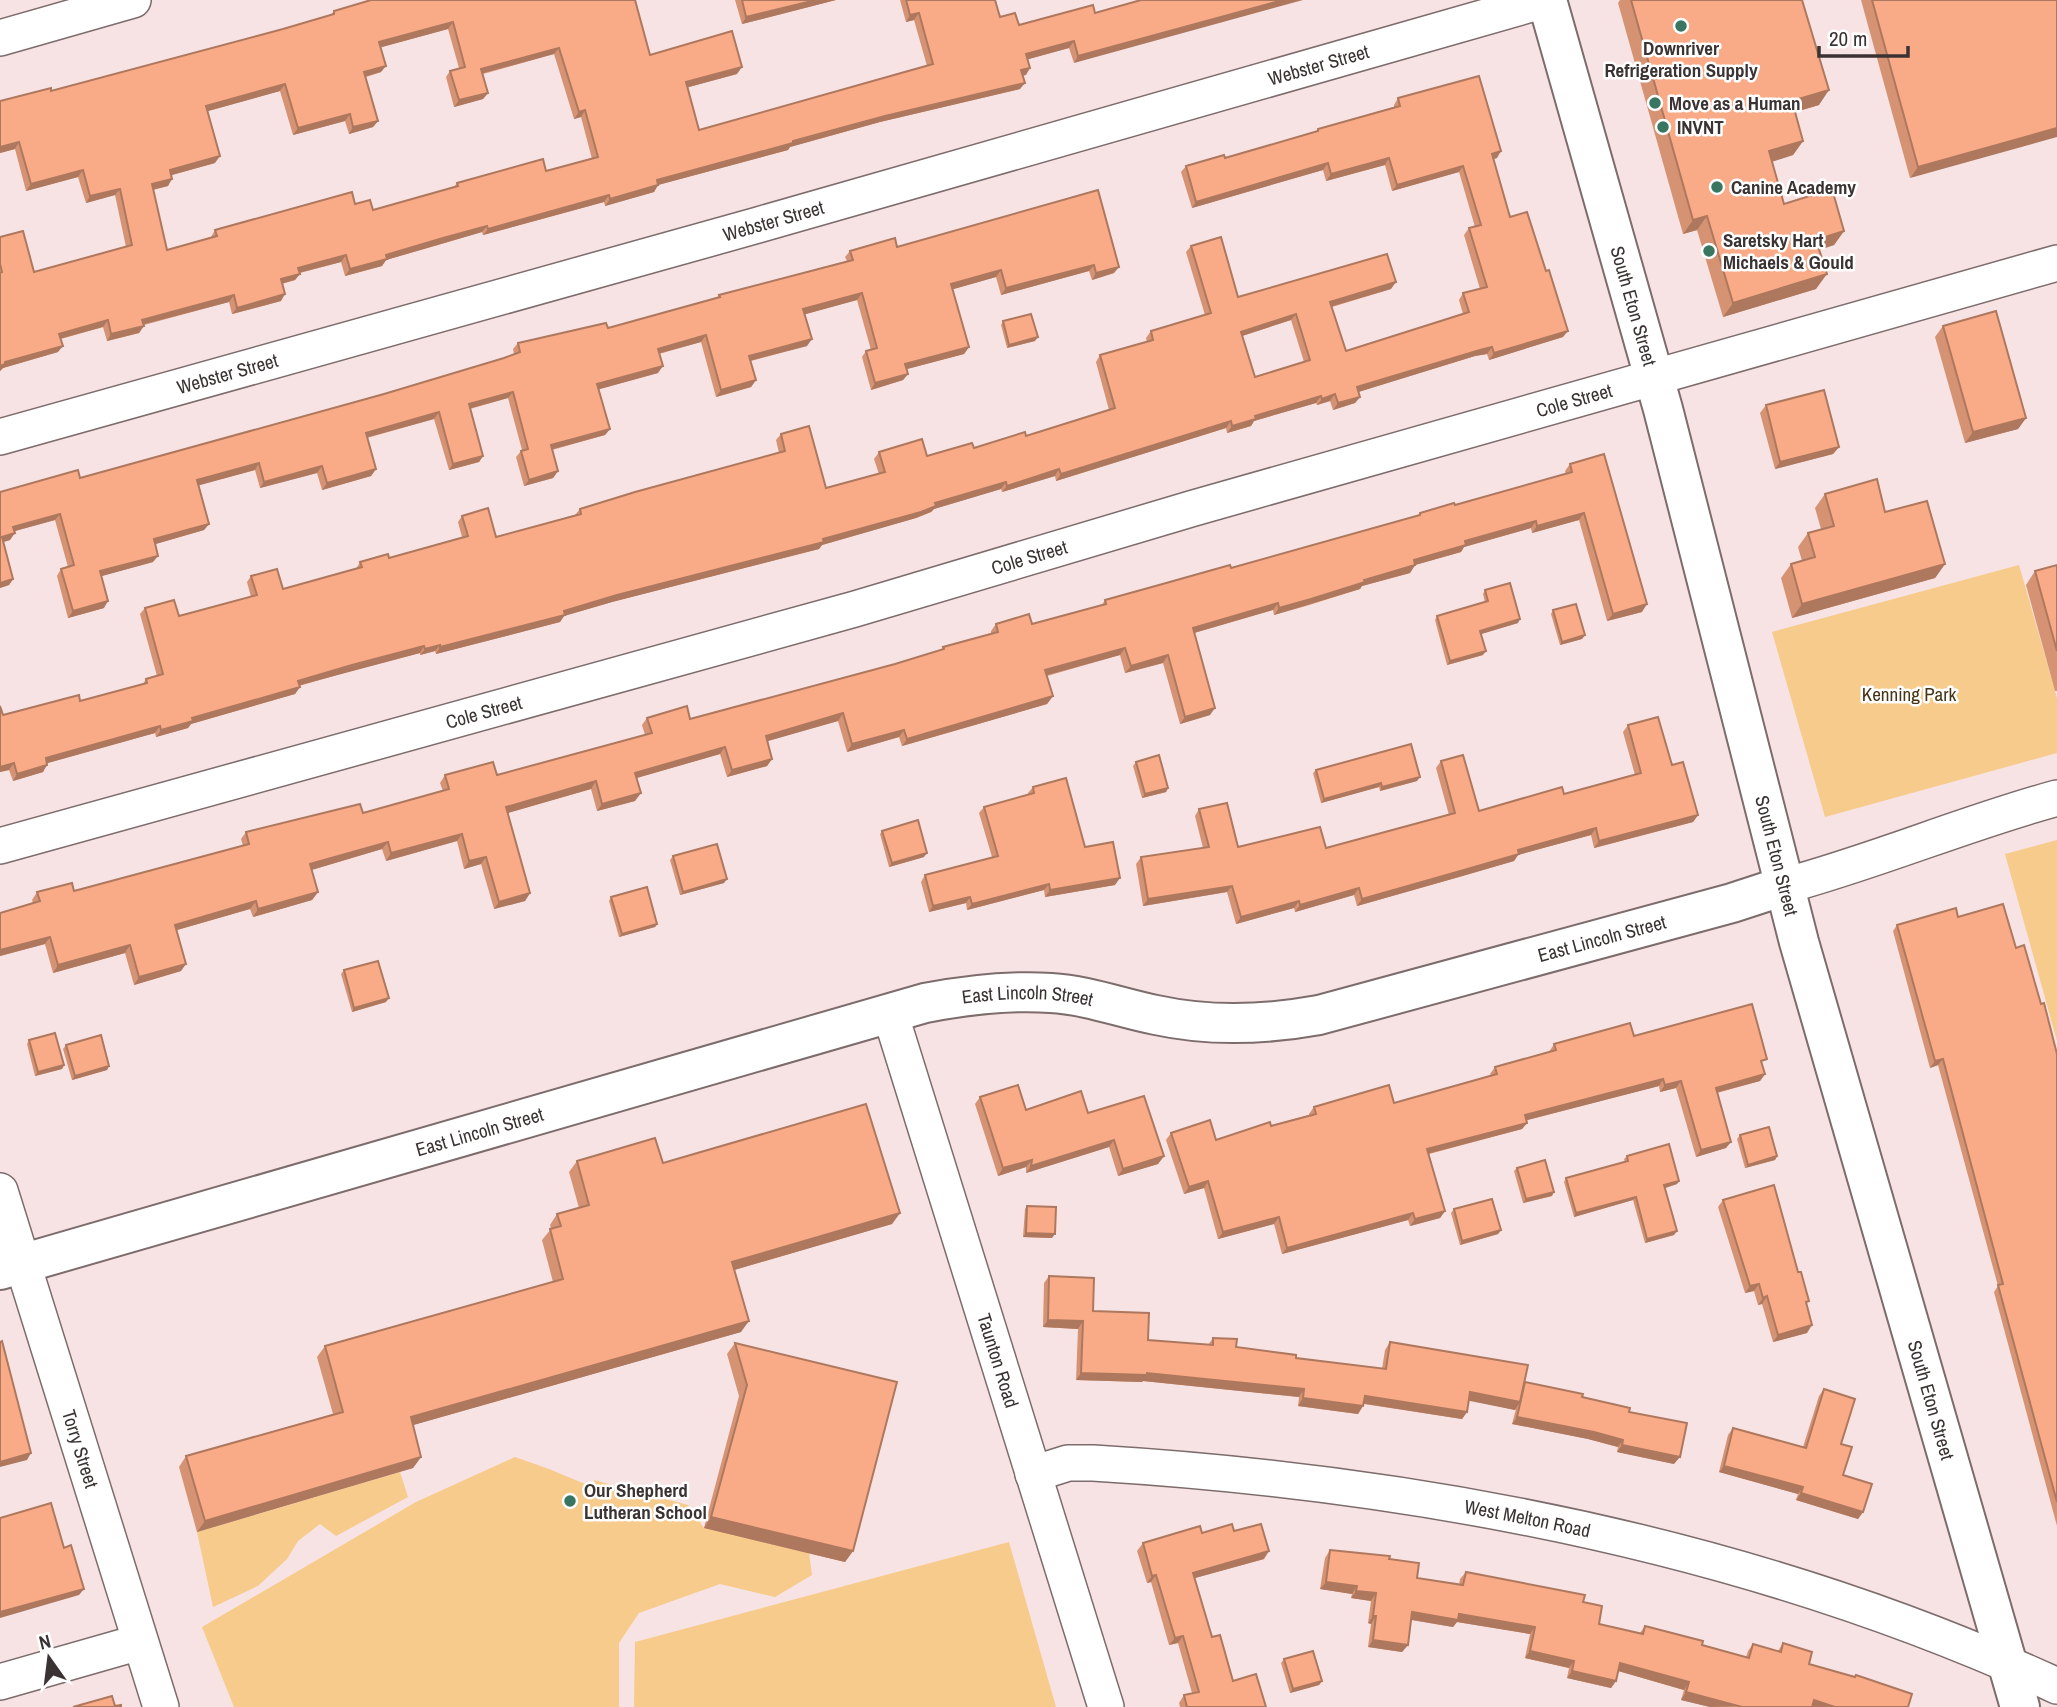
<svg xmlns="http://www.w3.org/2000/svg" width="2057" height="1707" viewBox="0 0 2057 1707" font-family="'Archivo Narrow',sans-serif">
  <rect width="100%" height="100%" fill="#f8e3e4"/>
  <g fill="#f6cb8b">
    <path d="M 2019,565 L 2057,698 L 2057,753 L 1825,817 L 1772,632 Z"/>
    <path d="M 2057,840 L 2057,1041 L 2005,854 Z"/>
    <path d="M 515,1457 L 549,1469 L 597,1489 L 594,1480 L 688,1505 L 704,1528 L 809,1553 L 812,1575 L 775,1597 L 720,1584 L 639,1613 L 619,1643 L 619,1707 L 234,1707 L 202,1627 L 416,1502 Z"/>
    <path d="M 400,1472 L 408,1497 L 336,1536 L 320,1524 L 298,1541 L 287,1559 L 258,1586 L 213,1607 L 197,1532 Z"/>
    <path d="M 1009,1542 L 1056,1707 L 634,1707 L 635,1642 Z"/>
  </g>
  <g fill="none" stroke-linecap="round" stroke-linejoin="round">
    <defs>
      <g id="minor">
        <path d="M 0,38 L 133,0"/>
        <path id="s1" d="M 0,437 L 758,225 L 1545,0"/>
        <path id="s2" d="M 0,846 L 855,609 L 1194,508 L 2057,263"/>
        <path d="M 1784,886 C 1877,861 1965,823 2057,798"/>
        <path id="s3" d="M 890,1013 L 1106,1707"/>
        <path id="s4" d="M 0,1191 L 161,1707"/>
        <path id="s5" d="M 1033,1474 L 1068,1463 L 1093,1463 C 1422,1483 1756,1547 2057,1686"/>
        <path d="M 0,1682 L 140,1642"/>
      </g>
      <g id="tertiary">
        <path id="s6" d="M 1547,0 L 1663,409 L 1799,942 L 2020,1707"/>
        <path id="s7" d="M 0,1270 L 925,1003 C 967,995 1008,990 1051,993 C 1087,995 1121,1008 1156,1015 C 1211,1027 1264,1025 1319,1015 L 1732,903 L 1784,886"/>
      </g>
    </defs>
    <use href="#minor" stroke="#7d6c6c" stroke-width="38"/>
    <use href="#tertiary" stroke="#7d6c6c" stroke-width="42"/>
    <use href="#minor" stroke="#fff" stroke-width="35"/>
    <use href="#tertiary" stroke="#fff" stroke-width="38"/>
  </g>
  <g fill="#d69374" fill-rule="evenodd">
    <path d="M 371,0 L 650,55 L 737,74 L 688,87 L 699,130 L 927,66 L 914,20 L 906,22 L 900,0 L 995,0 L 1000,17 L 1019,25 L 1095,13 L 1141,0 L 1074,63 L 1069,48 L 1028,59 L 1026,75 L 1023,75 L 1020,89 L 880,122 L 790,147 L 788,150 L 658,185 L 654,192 L 605,206 L 604,202 L 483,235 L 482,232 L 438,245 L 386,260 L 382,266 L 345,276 L 341,262 L 300,273 L 295,280 L 282,284 L 281,301 L 232,314 L 229,302 L 144,325 L 139,333 L 107,341 L 103,327 L 61,339 L 58,352 L 3,368 L 0,371 L 0,237 L 34,272 L 126,247 L 115,195 L 86,203 L 78,177 L 26,191 L 15,149 L 0,153 L 0,101 L 51,91 L 283,29 L 331,15 L 334,11 ZM 448,29 L 459,68 L 450,71 L 446,77 L 454,107 L 483,99 L 488,93 L 483,74 L 554,54 L 574,119 L 581,117 L 592,159 L 546,171 L 457,183 L 454,187 L 373,210 L 355,204 L 215,230 L 211,237 L 167,250 L 153,190 L 168,186 L 171,175 L 215,163 L 208,111 L 280,91 L 293,135 L 345,121 L 349,134 L 373,127 L 378,121 L 366,77 L 381,72 L 381,47 Z"/>
    <path d="M 735,0 L 836,0 L 742,24 Z"/>
    <path d="M 1620,0 L 1802,0 L 1819,105 L 1795,112 L 1803,141 L 1793,155 L 1772,162 L 1784,204 L 1844,231 L 1834,245 L 1819,250 L 1816,289 L 1723,317 L 1697,230 L 1683,234 L 1618,3 Z"/>
    <path d="M 1861,0 L 2057,0 L 1910,178 Z"/>
    <path d="M 1398,98 L 1497,158 L 1493,159 L 1510,217 L 1563,337 L 1489,360 L 1487,354 L 1475,356 L 1358,392 L 1360,397 L 1355,403 L 1333,410 L 1330,401 L 1317,405 L 1316,403 L 1254,421 L 1251,426 L 1227,433 L 1226,428 L 1056,481 L 1055,476 L 1002,492 L 1001,489 L 934,509 L 931,512 L 916,518 L 822,545 L 819,549 L 612,602 L 564,616 L 560,622 L 436,654 L 435,651 L 420,655 L 420,653 L 347,672 L 299,686 L 300,687 L 295,694 L 191,724 L 188,728 L 156,737 L 155,733 L 47,763 L 43,772 L 13,781 L 9,770 L 0,772 L 0,706 L 3,715 L 80,701 L 143,684 L 146,679 L 157,676 L 140,614 L 145,608 L 179,616 L 251,597 L 247,582 L 251,576 L 283,589 L 356,569 L 360,562 L 389,558 L 462,537 L 458,522 L 462,516 L 496,537 L 575,515 L 580,509 L 779,453 L 776,440 L 781,434 L 826,488 L 879,474 L 874,459 L 879,452 L 927,456 L 974,448 L 1026,436 L 1109,410 L 1096,362 L 1100,355 L 1147,342 L 1146,338 L 1151,331 L 1205,315 L 1186,252 L 1191,246 L 1238,297 L 1391,289 L 1332,307 L 1346,351 L 1463,314 L 1459,300 L 1463,293 L 1480,289 L 1464,235 L 1469,228 L 1475,227 L 1459,172 L 1392,191 L 1385,165 L 1326,181 L 1323,170 L 1192,208 L 1181,172 L 1186,166 L 1225,158 L 1316,132 L 1318,129 L 1394,107 L 1394,105 ZM 1291,320 L 1304,362 L 1255,377 L 1242,336 Z"/>
    <path d="M 1098,190 L 1114,273 L 1092,280 L 1089,271 L 1001,295 L 996,277 L 953,289 L 969,347 L 964,354 L 906,369 L 908,374 L 903,380 L 871,390 L 862,357 L 866,351 L 871,350 L 857,300 L 805,314 L 807,346 L 751,361 L 756,380 L 751,387 L 716,397 L 701,342 L 659,354 L 658,373 L 599,389 L 610,429 L 605,435 L 552,450 L 558,471 L 553,478 L 524,486 L 516,457 L 522,450 L 508,398 L 470,409 L 483,456 L 479,462 L 449,470 L 434,419 L 367,438 L 376,469 L 371,476 L 322,490 L 317,473 L 260,488 L 255,470 L 199,485 L 209,524 L 204,530 L 155,544 L 153,562 L 101,576 L 104,608 L 68,618 L 57,576 L 61,569 L 68,567 L 55,520 L 14,531 L 10,540 L 3,542 L 13,579 L 9,585 L 0,588 L 0,492 L 80,478 L 384,394 L 504,358 L 514,354 L 513,349 L 518,343 L 608,328 L 717,298 L 719,295 L 847,261 L 845,257 L 850,251 L 897,247 Z"/>
    <path d="M 1003,321 L 1035,341 L 1007,348 L 1001,325 Z"/>
    <path d="M 1943,326 L 2026,418 L 2018,429 L 1965,443 L 1935,337 Z"/>
    <path d="M 1766,405 L 1839,447 L 1833,454 L 1775,469 L 1760,413 Z"/>
    <path d="M 1570,464 L 1642,612 L 1607,621 L 1579,520 L 1532,533 L 1531,528 L 1464,547 L 1461,552 L 1415,565 L 1410,573 L 1362,586 L 1360,589 L 1306,606 L 1274,615 L 1273,610 L 1194,633 L 1210,715 L 1180,724 L 1163,663 L 1125,673 L 1120,655 L 1047,676 L 1053,696 L 1047,704 L 902,746 L 899,737 L 847,752 L 838,721 L 767,741 L 772,759 L 767,766 L 727,777 L 720,754 L 636,778 L 635,801 L 597,811 L 591,789 L 507,813 L 530,893 L 525,901 L 494,909 L 481,864 L 464,869 L 457,841 L 386,861 L 382,849 L 311,870 L 318,892 L 312,900 L 253,917 L 250,909 L 177,930 L 181,971 L 134,985 L 125,953 L 53,973 L 45,944 L 0,956 L 0,913 L 33,903 L 32,900 L 37,892 L 74,891 L 243,846 L 241,839 L 246,832 L 363,813 L 443,791 L 440,783 L 445,775 L 497,775 L 645,735 L 642,725 L 647,718 L 690,719 L 895,664 L 941,650 L 943,647 L 991,634 L 991,631 L 996,624 L 1032,624 L 1102,605 L 1105,600 L 1231,568 L 1418,516 L 1420,513 L 1455,505 L 1566,474 L 1565,471 Z"/>
    <path d="M 1825,494 L 1885,512 L 1945,564 L 1935,578 L 1792,618 L 1781,578 L 1791,564 L 1802,561 L 1798,547 L 1808,533 L 1821,529 L 1815,508 Z"/>
    <path d="M 2057,565 L 2057,691 L 2055,691 L 2026,585 L 2035,571 Z"/>
    <path d="M 1485,590 L 1518,623 L 1481,634 L 1483,655 L 1447,665 L 1435,620 L 1437,616 L 1485,602 L 1483,594 Z"/>
    <path d="M 1553,610 L 1585,635 L 1582,639 L 1560,645 L 1551,614 Z"/>
    <path d="M 1628,725 L 1672,765 L 1698,815 L 1693,822 L 1594,848 L 1591,835 L 1518,855 L 1514,861 L 1459,877 L 1357,906 L 1354,895 L 1295,912 L 1294,908 L 1236,924 L 1227,892 L 1143,906 L 1136,864 L 1141,857 L 1203,848 L 1195,816 L 1199,809 L 1238,847 L 1326,848 L 1449,815 L 1436,768 L 1441,761 L 1479,811 L 1564,794 L 1635,775 L 1623,732 Z"/>
    <path d="M 1136,762 L 1168,788 L 1166,792 L 1142,798 L 1133,766 Z"/>
    <path d="M 1316,770 L 1417,781 L 1380,791 L 1379,787 L 1321,803 L 1313,773 Z"/>
    <path d="M 1033,787 L 1085,847 L 1115,885 L 1045,897 L 1044,890 L 967,910 L 966,903 L 929,912 L 921,882 L 925,875 L 992,857 L 979,813 L 984,807 L 1028,795 L 1028,793 Z"/>
    <path d="M 882,831 L 924,857 L 889,867 L 880,834 Z"/>
    <path d="M 673,856 L 724,883 L 680,895 L 670,860 Z"/>
    <path d="M 611,897 L 657,924 L 655,927 L 619,937 L 609,901 Z"/>
    <path d="M 1958,917 L 2016,948 L 2041,1004 L 2057,1054 L 2057,1526 L 1994,1292 L 1998,1286 L 1938,1065 L 1930,1068 L 1893,931 L 1897,925 Z"/>
    <path d="M 344,970 L 386,1002 L 352,1012 L 341,974 Z"/>
    <path d="M 1634,1036 L 1762,1066 L 1765,1074 L 1760,1081 L 1717,1093 L 1726,1148 L 1696,1157 L 1676,1088 L 1660,1092 L 1659,1086 L 1526,1120 L 1527,1123 L 1522,1129 L 1429,1154 L 1445,1211 L 1440,1218 L 1410,1226 L 1408,1220 L 1282,1254 L 1274,1224 L 1218,1239 L 1204,1188 L 1184,1194 L 1166,1140 L 1171,1133 L 1216,1140 L 1309,1115 L 1309,1114 L 1314,1107 L 1394,1103 L 1491,1075 L 1490,1074 L 1495,1067 L 1549,1052 L 1554,1044 Z"/>
    <path d="M 29,1040 L 64,1065 L 62,1069 L 35,1076 L 27,1044 Z"/>
    <path d="M 66,1045 L 109,1066 L 107,1070 L 72,1080 L 63,1049 Z"/>
    <path d="M 980,1097 L 1026,1110 L 1088,1113 L 1164,1156 L 1158,1164 L 1118,1176 L 1109,1147 L 1026,1173 L 1026,1167 L 998,1176 L 975,1104 Z"/>
    <path d="M 1740,1135 L 1777,1156 L 1775,1160 L 1745,1168 L 1737,1139 Z"/>
    <path d="M 1627,1156 L 1679,1181 L 1677,1184 L 1665,1188 L 1674,1235 L 1645,1243 L 1633,1200 L 1574,1217 L 1564,1182 L 1566,1178 L 1625,1162 L 1624,1159 Z"/>
    <path d="M 577,1161 L 663,1163 L 900,1213 L 892,1224 L 734,1270 L 741,1332 L 413,1425 L 421,1457 L 413,1468 L 197,1532 L 179,1467 L 186,1456 L 333,1414 L 317,1357 L 325,1346 L 553,1282 L 542,1240 L 551,1229 L 550,1225 L 557,1214 L 579,1208 L 569,1172 Z"/>
    <path d="M 1517,1168 L 1552,1196 L 1523,1203 L 1514,1171 Z"/>
    <path d="M 1723,1200 L 1806,1305 L 1807,1333 L 1773,1342 L 1762,1304 L 1758,1305 L 1754,1291 L 1745,1293 L 1718,1207 Z"/>
    <path d="M 1027,1206 L 1052,1238 L 1023,1237 L 1025,1209 Z"/>
    <path d="M 1454,1209 L 1501,1230 L 1498,1234 L 1460,1245 L 1451,1213 Z"/>
    <path d="M 1049,1276 L 1093,1311 L 1148,1340 L 1208,1345 L 1213,1338 L 1236,1347 L 1296,1358 L 1382,1369 L 1385,1350 L 1390,1342 L 1524,1383 L 1582,1397 L 1629,1412 L 1674,1464 L 1617,1452 L 1618,1447 L 1588,1439 L 1512,1424 L 1516,1409 L 1515,1410 L 1469,1400 L 1467,1412 L 1462,1419 L 1364,1404 L 1358,1414 L 1298,1406 L 1299,1397 L 1143,1381 L 1142,1382 L 1076,1380 L 1078,1329 L 1043,1327 L 1044,1283 Z"/>
    <path d="M 735,1343 L 853,1551 L 845,1562 L 704,1528 L 739,1396 L 727,1354 Z"/>
    <path d="M 1824,1389 L 1841,1444 L 1843,1475 L 1863,1512 L 1858,1519 L 1796,1500 L 1798,1494 L 1719,1472 L 1728,1435 L 1733,1428 L 1803,1447 L 1819,1396 Z"/>
    <path d="M 1234,1531 L 1264,1559 L 1195,1578 L 1212,1637 L 1233,1681 L 1266,1707 L 1180,1707 L 1179,1703 L 1184,1695 L 1192,1693 L 1178,1643 L 1169,1645 L 1151,1582 L 1147,1583 L 1137,1551 L 1143,1543 L 1202,1533 Z"/>
    <path d="M 1330,1550 L 1389,1559 L 1417,1578 L 1459,1585 L 1460,1579 L 1466,1572 L 1583,1602 L 1599,1624 L 1640,1633 L 1645,1626 L 1702,1645 L 1746,1657 L 1748,1651 L 1753,1644 L 1778,1651 L 1783,1643 L 1809,1664 L 1855,1677 L 1856,1675 L 1908,1707 L 1710,1707 L 1681,1700 L 1684,1690 L 1618,1671 L 1616,1681 L 1611,1688 L 1567,1678 L 1569,1668 L 1525,1658 L 1530,1634 L 1457,1622 L 1453,1627 L 1411,1620 L 1408,1645 L 1402,1652 L 1368,1647 L 1371,1624 L 1368,1623 L 1371,1601 L 1351,1598 L 1352,1594 L 1320,1589 L 1325,1558 Z"/>
    <path d="M 1284,1659 L 1322,1681 L 1319,1685 L 1290,1693 L 1281,1663 Z"/>
  </g>
  <g fill="#ae785e">
    <path d="M 816,0 L 836,0 L 742,24 L 746,17 Z"/>
    <path d="M 1283,0 L 1303,0 L 1074,63 L 1078,56 Z"/>
    <path d="M 919,13 L 914,20 L 906,22 L 910,15 Z"/>
    <path d="M 453,22 L 448,29 L 375,49 L 379,42 Z"/>
    <path d="M 1074,41 L 1069,48 L 1022,61 L 1026,54 Z"/>
    <path d="M 559,48 L 554,54 L 476,75 L 481,69 Z"/>
    <path d="M 386,66 L 381,72 L 360,78 L 364,72 Z"/>
    <path d="M 742,67 L 737,74 L 682,89 L 686,82 Z"/>
    <path d="M 1030,68 L 1026,75 L 1017,77 L 1021,70 Z"/>
    <path d="M 1025,83 L 1020,89 L 880,122 L 790,147 L 788,150 L 658,185 L 654,192 L 605,206 L 610,199 L 657,180 L 885,116 Z"/>
    <path d="M 285,84 L 280,91 L 201,113 L 206,106 Z"/>
    <path d="M 1829,90 L 1819,105 L 1782,116 L 1792,101 Z"/>
    <path d="M 488,93 L 483,99 L 454,107 L 459,100 Z"/>
    <path d="M 585,110 L 581,117 L 574,119 L 579,112 Z"/>
    <path d="M 350,114 L 345,121 L 293,135 L 298,128 Z"/>
    <path d="M 378,121 L 373,127 L 349,134 L 353,127 Z"/>
    <path d="M 2057,128 L 2057,137 L 1910,178 L 1918,167 Z"/>
    <path d="M 1803,141 L 1793,155 L 1758,166 L 1769,151 Z"/>
    <path d="M 19,142 L 15,149 L 0,153 L 0,147 Z"/>
    <path d="M 1501,151 L 1497,158 L 1487,161 L 1492,154 Z"/>
    <path d="M 220,156 L 215,163 L 165,177 L 170,170 Z"/>
    <path d="M 1389,158 L 1385,165 L 1326,181 L 1331,174 Z"/>
    <path d="M 1328,163 L 1323,170 L 1192,208 L 1196,202 Z"/>
    <path d="M 1463,166 L 1459,172 L 1392,191 L 1397,185 Z"/>
    <path d="M 83,170 L 78,177 L 26,191 L 31,184 Z"/>
    <path d="M 172,179 L 168,186 L 147,191 L 152,184 Z"/>
    <path d="M 120,189 L 115,195 L 86,203 L 90,196 Z"/>
    <path d="M 609,195 L 604,202 L 483,235 L 488,229 Z"/>
    <path d="M 1707,216 L 1697,230 L 1683,234 L 1693,220 Z"/>
    <path d="M 487,226 L 482,232 L 386,260 L 382,266 L 345,276 L 350,269 L 386,255 Z"/>
    <path d="M 1844,231 L 1834,245 L 1806,254 L 1816,240 Z"/>
    <path d="M 346,255 L 341,262 L 294,274 L 298,268 Z"/>
    <path d="M 1094,265 L 1089,271 L 1001,295 L 1006,288 Z"/>
    <path d="M 1119,267 L 1114,273 L 1092,280 L 1096,273 Z"/>
    <path d="M 1001,270 L 996,277 L 947,291 L 951,284 Z"/>
    <path d="M 300,274 L 295,280 L 276,285 L 281,279 Z"/>
    <path d="M 1827,274 L 1816,289 L 1723,317 L 1733,303 Z"/>
    <path d="M 1396,282 L 1391,289 L 1326,308 L 1330,302 Z"/>
    <path d="M 862,293 L 857,300 L 799,316 L 803,309 Z"/>
    <path d="M 285,294 L 281,301 L 232,314 L 237,308 Z"/>
    <path d="M 234,295 L 229,302 L 137,326 L 142,320 Z"/>
    <path d="M 1296,314 L 1291,320 L 1236,338 L 1241,332 Z"/>
    <path d="M 108,320 L 103,327 L 55,340 L 59,334 Z"/>
    <path d="M 144,326 L 139,333 L 107,341 L 111,334 Z"/>
    <path d="M 1568,331 L 1563,337 L 1489,360 L 1494,353 Z"/>
    <path d="M 706,335 L 701,342 L 653,355 L 658,349 Z"/>
    <path d="M 1038,337 L 1035,341 L 1007,348 L 1009,345 Z"/>
    <path d="M 812,339 L 807,346 L 745,362 L 749,356 Z"/>
    <path d="M 63,346 L 58,352 L 3,368 L 0,371 L 0,366 L 5,362 Z"/>
    <path d="M 969,347 L 964,354 L 900,371 L 905,364 Z"/>
    <path d="M 1492,347 L 1487,354 L 1475,356 L 1352,394 L 1357,387 L 1480,350 Z"/>
    <path d="M 663,366 L 658,373 L 593,391 L 597,384 Z"/>
    <path d="M 908,374 L 903,380 L 871,390 L 875,383 Z"/>
    <path d="M 756,380 L 751,387 L 716,397 L 721,390 Z"/>
    <path d="M 513,392 L 508,398 L 464,410 L 469,404 Z"/>
    <path d="M 1335,394 L 1330,401 L 1317,405 L 1322,399 Z"/>
    <path d="M 1321,396 L 1316,403 L 1254,421 L 1251,426 L 1227,433 L 1232,426 L 1255,416 Z"/>
    <path d="M 1360,397 L 1355,403 L 1333,410 L 1338,403 Z"/>
    <path d="M 439,412 L 434,419 L 361,439 L 366,433 Z"/>
    <path d="M 2026,418 L 2018,429 L 1965,443 L 1973,432 Z"/>
    <path d="M 1231,421 L 1226,428 L 1056,481 L 1061,474 Z"/>
    <path d="M 610,429 L 605,435 L 546,451 L 551,445 Z"/>
    <path d="M 1839,447 L 1833,454 L 1775,469 L 1780,462 Z"/>
    <path d="M 483,456 L 479,462 L 449,470 L 453,464 Z"/>
    <path d="M 259,463 L 255,470 L 193,487 L 197,480 Z"/>
    <path d="M 322,466 L 317,473 L 260,488 L 264,482 Z"/>
    <path d="M 376,469 L 371,476 L 322,490 L 327,483 Z"/>
    <path d="M 1059,469 L 1055,476 L 1002,492 L 1007,486 Z"/>
    <path d="M 558,471 L 553,478 L 524,486 L 529,480 Z"/>
    <path d="M 1006,482 L 1001,489 L 934,509 L 931,512 L 916,518 L 822,545 L 819,549 L 612,602 L 564,616 L 560,622 L 436,654 L 440,647 L 617,595 L 823,539 L 935,503 Z"/>
    <path d="M 1584,513 L 1579,520 L 1532,533 L 1537,526 Z"/>
    <path d="M 60,514 L 55,520 L 8,533 L 13,527 Z"/>
    <path d="M 1536,521 L 1531,528 L 1464,547 L 1461,552 L 1408,567 L 1414,560 L 1465,541 Z"/>
    <path d="M 209,524 L 204,530 L 149,546 L 154,539 Z"/>
    <path d="M 15,533 L 10,540 L 0,543 L 2,537 Z"/>
    <path d="M 158,556 L 153,562 L 95,578 L 100,571 Z"/>
    <path d="M 1945,564 L 1935,578 L 1792,618 L 1802,604 Z"/>
    <path d="M 1415,565 L 1410,573 L 1362,586 L 1360,589 L 1274,615 L 1279,608 L 1364,580 Z"/>
    <path d="M 13,579 L 9,585 L 0,588 L 0,583 Z"/>
    <path d="M 108,601 L 104,608 L 68,618 L 73,611 Z"/>
    <path d="M 1278,603 L 1273,610 L 1187,635 L 1193,628 Z"/>
    <path d="M 1647,604 L 1642,612 L 1607,621 L 1613,614 Z"/>
    <path d="M 1520,619 L 1518,623 L 1478,635 L 1480,631 Z"/>
    <path d="M 1585,635 L 1582,639 L 1560,645 L 1562,642 Z"/>
    <path d="M 440,645 L 435,651 L 420,655 L 425,649 Z"/>
    <path d="M 424,646 L 420,653 L 293,687 L 298,681 Z"/>
    <path d="M 1125,648 L 1120,655 L 1040,677 L 1045,670 Z"/>
    <path d="M 1486,651 L 1483,655 L 1447,665 L 1450,661 Z"/>
    <path d="M 1168,655 L 1163,663 L 1125,673 L 1131,666 Z"/>
    <path d="M 300,687 L 295,694 L 191,724 L 188,728 L 156,737 L 161,730 L 192,718 Z"/>
    <path d="M 1053,696 L 1047,704 L 902,746 L 907,739 Z"/>
    <path d="M 1215,708 L 1210,715 L 1180,724 L 1185,717 Z"/>
    <path d="M 843,713 L 838,721 L 761,743 L 766,736 Z"/>
    <path d="M 160,726 L 155,733 L 41,765 L 46,758 Z"/>
    <path d="M 904,730 L 899,737 L 847,752 L 852,744 Z"/>
    <path d="M 725,747 L 720,754 L 630,780 L 635,773 Z"/>
    <path d="M 772,759 L 767,766 L 727,777 L 732,770 Z"/>
    <path d="M 14,763 L 9,770 L 0,772 L 0,767 Z"/>
    <path d="M 47,765 L 43,772 L 13,781 L 17,774 Z"/>
    <path d="M 1420,777 L 1417,781 L 1380,791 L 1382,787 Z"/>
    <path d="M 596,781 L 591,789 L 501,815 L 506,807 Z"/>
    <path d="M 1381,783 L 1379,787 L 1321,803 L 1324,799 Z"/>
    <path d="M 1168,788 L 1166,792 L 1142,798 L 1145,794 Z"/>
    <path d="M 641,793 L 635,801 L 597,811 L 602,804 Z"/>
    <path d="M 1698,815 L 1693,822 L 1594,848 L 1599,841 Z"/>
    <path d="M 1596,828 L 1591,835 L 1518,855 L 1514,861 L 1459,877 L 1357,906 L 1362,899 L 1518,850 Z"/>
    <path d="M 462,834 L 457,841 L 386,861 L 391,853 Z"/>
    <path d="M 388,842 L 382,849 L 305,872 L 310,864 Z"/>
    <path d="M 927,853 L 924,857 L 889,867 L 892,863 Z"/>
    <path d="M 486,857 L 481,864 L 464,869 L 469,861 Z"/>
    <path d="M 1120,878 L 1115,885 L 1045,897 L 1050,890 Z"/>
    <path d="M 727,879 L 724,883 L 680,895 L 683,892 Z"/>
    <path d="M 1049,884 L 1044,890 L 967,910 L 972,904 Z"/>
    <path d="M 1232,886 L 1227,892 L 1143,906 L 1148,899 Z"/>
    <path d="M 1359,888 L 1354,895 L 1295,912 L 1300,905 Z"/>
    <path d="M 318,892 L 312,900 L 253,917 L 258,909 Z"/>
    <path d="M 530,893 L 525,901 L 494,909 L 499,902 Z"/>
    <path d="M 970,897 L 966,903 L 929,912 L 933,906 Z"/>
    <path d="M 256,901 L 250,909 L 170,932 L 175,925 Z"/>
    <path d="M 1299,901 L 1294,908 L 1236,924 L 1241,917 Z"/>
    <path d="M 657,924 L 655,927 L 619,937 L 622,934 Z"/>
    <path d="M 50,937 L 45,944 L 0,956 L 0,950 Z"/>
    <path d="M 130,945 L 125,953 L 53,973 L 58,965 Z"/>
    <path d="M 186,964 L 181,971 L 134,985 L 139,977 Z"/>
    <path d="M 389,998 L 386,1002 L 352,1012 L 354,1008 Z"/>
    <path d="M 1943,1059 L 1938,1065 L 1930,1068 L 1935,1061 Z"/>
    <path d="M 64,1065 L 62,1069 L 35,1076 L 38,1072 Z"/>
    <path d="M 109,1066 L 107,1070 L 72,1080 L 75,1076 Z"/>
    <path d="M 1765,1074 L 1760,1081 L 1711,1094 L 1716,1088 Z"/>
    <path d="M 1663,1079 L 1659,1086 L 1520,1122 L 1525,1115 Z"/>
    <path d="M 1681,1081 L 1676,1088 L 1660,1092 L 1665,1085 Z"/>
    <path d="M 1527,1123 L 1522,1129 L 1423,1155 L 1427,1149 Z"/>
    <path d="M 1114,1140 L 1109,1147 L 1026,1173 L 1031,1166 Z"/>
    <path d="M 1731,1142 L 1726,1148 L 1696,1157 L 1701,1150 Z"/>
    <path d="M 1164,1156 L 1158,1164 L 1118,1176 L 1123,1169 Z"/>
    <path d="M 1777,1156 L 1775,1160 L 1745,1168 L 1748,1165 Z"/>
    <path d="M 1032,1160 L 1026,1167 L 998,1176 L 1003,1168 Z"/>
    <path d="M 1208,1181 L 1204,1188 L 1184,1194 L 1189,1187 Z"/>
    <path d="M 1679,1181 L 1677,1184 L 1662,1189 L 1664,1185 Z"/>
    <path d="M 1554,1192 L 1552,1196 L 1523,1203 L 1526,1199 Z"/>
    <path d="M 1636,1197 L 1633,1200 L 1574,1217 L 1576,1213 Z"/>
    <path d="M 1445,1211 L 1440,1218 L 1410,1226 L 1415,1219 Z"/>
    <path d="M 900,1213 L 892,1224 L 724,1273 L 732,1262 Z"/>
    <path d="M 1413,1213 L 1408,1220 L 1282,1254 L 1287,1248 Z"/>
    <path d="M 1279,1217 L 1274,1224 L 1218,1239 L 1223,1232 Z"/>
    <path d="M 1501,1230 L 1498,1234 L 1460,1245 L 1462,1241 Z"/>
    <path d="M 1677,1231 L 1674,1235 L 1645,1243 L 1647,1239 Z"/>
    <path d="M 1026,1233 L 1055,1234 L 1052,1238 L 1023,1237 Z"/>
    <path d="M 1759,1284 L 1754,1291 L 1745,1293 L 1750,1286 Z"/>
    <path d="M 1767,1296 L 1762,1304 L 1758,1305 L 1763,1298 Z"/>
    <path d="M 1048,1320 L 1083,1321 L 1078,1329 L 1043,1327 Z"/>
    <path d="M 749,1321 L 741,1332 L 403,1428 L 411,1417 Z"/>
    <path d="M 1812,1325 L 1807,1333 L 1773,1342 L 1778,1335 Z"/>
    <path d="M 1081,1373 L 1147,1373 L 1304,1389 L 1299,1397 L 1143,1381 L 1142,1382 L 1076,1380 Z"/>
    <path d="M 1470,1392 L 1520,1402 L 1515,1410 L 1465,1400 Z"/>
    <path d="M 1365,1396 L 1467,1412 L 1462,1419 L 1360,1403 Z"/>
    <path d="M 1303,1398 L 1363,1406 L 1358,1414 L 1298,1406 Z"/>
    <path d="M 1517,1417 L 1594,1432 L 1623,1440 L 1618,1447 L 1588,1439 L 1512,1424 Z"/>
    <path d="M 1622,1445 L 1680,1457 L 1674,1464 L 1617,1452 Z"/>
    <path d="M 31,1453 L 27,1460 L 0,1467 L 0,1462 Z"/>
    <path d="M 421,1457 L 413,1468 L 197,1532 L 205,1521 Z"/>
    <path d="M 1724,1466 L 1803,1487 L 1798,1494 L 1719,1472 Z"/>
    <path d="M 1801,1493 L 1863,1512 L 1858,1519 L 1796,1500 Z"/>
    <path d="M 711,1517 L 853,1551 L 845,1562 L 704,1528 Z"/>
    <path d="M 1269,1551 L 1264,1559 L 1188,1580 L 1193,1573 Z"/>
    <path d="M 1156,1575 L 1151,1582 L 1147,1583 L 1152,1576 Z"/>
    <path d="M 1326,1582 L 1357,1586 L 1352,1594 L 1320,1589 Z"/>
    <path d="M 84,1589 L 79,1595 L 0,1618 L 0,1612 Z"/>
    <path d="M 1356,1591 L 1376,1593 L 1371,1601 L 1351,1598 Z"/>
    <path d="M 1412,1612 L 1459,1614 L 1535,1627 L 1530,1634 L 1457,1622 L 1453,1627 L 1407,1619 Z"/>
    <path d="M 1373,1616 L 1376,1616 L 1371,1624 L 1368,1623 Z"/>
    <path d="M 1183,1636 L 1178,1643 L 1169,1645 L 1175,1638 Z"/>
    <path d="M 1373,1640 L 1408,1645 L 1402,1652 L 1368,1647 Z"/>
    <path d="M 1530,1651 L 1574,1661 L 1569,1668 L 1525,1658 Z"/>
    <path d="M 1620,1663 L 1689,1682 L 1684,1690 L 1615,1670 Z"/>
    <path d="M 1572,1671 L 1616,1681 L 1611,1688 L 1567,1678 Z"/>
    <path d="M 1322,1681 L 1319,1685 L 1290,1693 L 1293,1689 Z"/>
    <path d="M 1686,1692 L 1742,1706 L 1710,1707 L 1681,1700 Z"/>
    <path d="M 1814,1700 L 1835,1707 L 1809,1707 Z"/>
  </g>
  <g fill="#f9ab87" stroke="#ae785e" stroke-width="2" fill-rule="evenodd">
    <path d="M 371,0 L 635,0 L 650,55 L 732,31 L 742,67 L 686,82 L 699,130 L 933,64 L 919,13 L 910,15 L 906,0 L 995,0 L 1000,17 L 1015,13 L 1019,25 L 1093,5 L 1095,13 L 1141,0 L 1283,0 L 1078,56 L 1074,41 L 1026,54 L 1030,68 L 1021,70 L 1025,83 L 885,116 L 793,141 L 793,143 L 657,180 L 658,185 L 610,199 L 609,195 L 488,229 L 487,226 L 443,238 L 386,255 L 387,259 L 350,269 L 346,255 L 298,268 L 300,274 L 281,279 L 285,294 L 237,308 L 234,295 L 142,320 L 144,326 L 111,334 L 108,320 L 59,334 L 63,346 L 5,362 L 5,364 L 0,366 L 0,273 L 2,272 L 0,264 L 0,237 L 23,231 L 34,272 L 132,245 L 120,189 L 90,196 L 83,170 L 31,184 L 19,142 L 0,147 L 0,101 L 51,88 L 51,91 L 283,29 L 334,14 L 334,11 ZM 453,22 L 465,67 L 450,71 L 459,100 L 488,93 L 481,69 L 559,48 L 579,112 L 585,110 L 598,157 L 546,171 L 543,159 L 457,183 L 458,186 L 373,210 L 370,200 L 355,204 L 352,192 L 215,230 L 217,236 L 167,250 L 152,184 L 172,179 L 170,170 L 220,156 L 206,106 L 285,84 L 298,128 L 350,114 L 353,127 L 378,121 L 364,72 L 386,66 L 379,42 Z"/>
    <path d="M 742,0 L 816,0 L 746,17 Z"/>
    <path d="M 1631,0 L 1802,0 L 1829,90 L 1792,101 L 1803,141 L 1769,151 L 1784,204 L 1832,189 L 1844,231 L 1816,240 L 1827,274 L 1733,303 L 1707,216 L 1693,220 Z"/>
    <path d="M 1872,0 L 2057,0 L 2057,128 L 1918,167 Z"/>
    <path d="M 1479,76 L 1501,151 L 1492,154 L 1510,217 L 1527,212 L 1546,271 L 1549,270 L 1568,331 L 1494,353 L 1492,347 L 1480,350 L 1357,387 L 1360,397 L 1338,403 L 1335,394 L 1322,399 L 1321,396 L 1255,416 L 1256,419 L 1232,426 L 1231,421 L 1061,474 L 1059,469 L 1007,486 L 1006,482 L 935,503 L 936,506 L 921,512 L 823,539 L 824,542 L 617,595 L 564,611 L 565,615 L 440,647 L 440,645 L 425,649 L 424,646 L 352,665 L 298,681 L 300,687 L 192,718 L 193,721 L 161,730 L 160,726 L 46,758 L 47,765 L 17,774 L 14,763 L 0,767 L 0,706 L 3,715 L 79,695 L 80,701 L 147,683 L 146,679 L 163,674 L 145,608 L 174,600 L 179,616 L 257,595 L 251,576 L 277,569 L 283,589 L 362,567 L 360,562 L 388,554 L 389,558 L 468,536 L 462,516 L 488,508 L 496,537 L 581,514 L 580,509 L 635,492 L 785,451 L 781,434 L 809,426 L 826,488 L 885,472 L 879,452 L 922,439 L 927,456 L 972,443 L 974,448 L 1025,432 L 1026,436 L 1115,408 L 1100,355 L 1153,340 L 1151,331 L 1211,313 L 1191,246 L 1221,237 L 1238,297 L 1387,254 L 1396,282 L 1330,302 L 1346,351 L 1469,312 L 1463,293 L 1487,287 L 1469,228 L 1481,225 L 1463,166 L 1397,185 L 1389,158 L 1331,174 L 1328,163 L 1196,202 L 1186,166 L 1224,155 L 1225,158 L 1318,131 L 1318,129 L 1400,106 L 1398,98 ZM 1296,314 L 1310,360 L 1255,377 L 1241,332 Z"/>
    <path d="M 1098,190 L 1119,267 L 1096,273 L 1094,265 L 1006,288 L 1001,270 L 951,284 L 969,347 L 905,364 L 908,374 L 875,383 L 866,351 L 877,348 L 862,293 L 803,309 L 812,339 L 749,356 L 756,380 L 721,390 L 706,335 L 658,349 L 663,366 L 597,384 L 610,429 L 551,445 L 558,471 L 529,480 L 521,451 L 528,449 L 513,392 L 469,404 L 483,456 L 453,464 L 439,412 L 366,433 L 376,469 L 327,483 L 322,466 L 264,482 L 259,463 L 197,480 L 209,524 L 154,539 L 158,556 L 100,571 L 108,601 L 73,611 L 61,569 L 74,565 L 60,514 L 13,527 L 15,533 L 2,537 L 13,579 L 0,583 L 0,492 L 78,470 L 80,478 L 384,394 L 504,358 L 520,352 L 518,343 L 606,323 L 608,328 L 720,297 L 719,295 L 853,260 L 850,251 L 895,238 L 897,247 Z"/>
    <path d="M 1996,311 L 2026,418 L 1973,432 L 1943,326 Z"/>
    <path d="M 1031,314 L 1038,337 L 1009,345 L 1003,321 Z"/>
    <path d="M 1824,390 L 1839,447 L 1780,462 L 1766,405 Z"/>
    <path d="M 1604,454 L 1647,604 L 1613,614 L 1584,513 L 1537,526 L 1536,521 L 1465,541 L 1466,545 L 1414,560 L 1415,565 L 1364,580 L 1365,582 L 1311,599 L 1279,608 L 1278,603 L 1193,628 L 1215,708 L 1185,717 L 1168,655 L 1131,666 L 1125,648 L 1045,670 L 1053,696 L 907,739 L 904,730 L 852,744 L 843,713 L 766,736 L 772,759 L 732,770 L 725,747 L 635,773 L 641,793 L 602,804 L 596,781 L 506,807 L 530,893 L 499,902 L 486,857 L 469,861 L 462,834 L 391,853 L 388,842 L 310,864 L 318,892 L 258,909 L 256,901 L 175,925 L 186,964 L 139,977 L 130,945 L 58,965 L 50,937 L 0,950 L 0,913 L 40,901 L 37,892 L 72,883 L 74,891 L 249,844 L 246,832 L 360,804 L 363,813 L 449,789 L 445,775 L 493,762 L 497,775 L 652,733 L 647,718 L 687,706 L 690,719 L 895,664 L 944,649 L 943,647 L 998,632 L 996,624 L 1029,614 L 1032,624 L 1106,604 L 1105,600 L 1159,585 L 1230,565 L 1231,568 L 1420,515 L 1420,513 L 1454,503 L 1455,505 L 1572,472 L 1570,464 Z"/>
    <path d="M 1877,479 L 1885,512 L 1927,501 L 1945,564 L 1802,604 L 1791,564 L 1815,557 L 1808,533 L 1834,526 L 1825,494 Z"/>
    <path d="M 2057,565 L 2057,651 L 2035,571 Z"/>
    <path d="M 1510,583 L 1520,619 L 1480,631 L 1486,651 L 1450,661 L 1437,616 L 1488,601 L 1485,590 Z"/>
    <path d="M 1576,604 L 1585,635 L 1562,642 L 1553,610 Z"/>
    <path d="M 1658,717 L 1672,765 L 1683,762 L 1698,815 L 1599,841 L 1596,828 L 1518,850 L 1519,854 L 1464,870 L 1362,899 L 1359,888 L 1300,905 L 1299,901 L 1241,917 L 1232,886 L 1148,899 L 1141,857 L 1209,847 L 1199,809 L 1227,803 L 1238,847 L 1320,827 L 1326,848 L 1455,813 L 1441,761 L 1463,755 L 1479,811 L 1562,787 L 1564,794 L 1641,773 L 1628,725 Z"/>
    <path d="M 1411,744 L 1420,777 L 1382,787 L 1381,783 L 1324,799 L 1316,770 Z"/>
    <path d="M 1159,755 L 1168,788 L 1145,794 L 1136,762 Z"/>
    <path d="M 1066,778 L 1085,847 L 1113,842 L 1120,878 L 1050,890 L 1049,884 L 972,904 L 970,897 L 933,906 L 925,875 L 998,856 L 984,807 L 1034,793 L 1033,787 Z"/>
    <path d="M 918,820 L 927,853 L 892,863 L 882,831 Z"/>
    <path d="M 717,844 L 727,879 L 683,892 L 673,856 Z"/>
    <path d="M 647,887 L 657,924 L 622,934 L 611,897 Z"/>
    <path d="M 2003,904 L 2016,948 L 2024,945 L 2041,1004 L 2044,1003 L 2057,1054 L 2057,1502 L 1998,1285 L 2003,1284 L 1943,1059 L 1935,1061 L 1897,925 L 1956,908 L 1958,917 Z"/>
    <path d="M 378,961 L 389,998 L 354,1008 L 344,970 Z"/>
    <path d="M 1752,1004 L 1767,1059 L 1761,1061 L 1765,1074 L 1716,1088 L 1731,1142 L 1701,1150 L 1681,1081 L 1665,1085 L 1663,1079 L 1525,1115 L 1527,1123 L 1427,1149 L 1445,1211 L 1415,1219 L 1413,1213 L 1287,1248 L 1279,1217 L 1223,1232 L 1208,1181 L 1189,1187 L 1171,1133 L 1210,1120 L 1216,1140 L 1270,1122 L 1271,1126 L 1316,1114 L 1314,1107 L 1389,1085 L 1394,1103 L 1497,1074 L 1495,1067 L 1556,1050 L 1554,1044 L 1616,1027 L 1630,1023 L 1634,1036 Z"/>
    <path d="M 55,1033 L 64,1065 L 38,1072 L 29,1040 Z"/>
    <path d="M 101,1035 L 109,1066 L 75,1076 L 66,1045 Z"/>
    <path d="M 1018,1085 L 1026,1110 L 1081,1091 L 1088,1113 L 1144,1096 L 1164,1156 L 1123,1169 L 1114,1140 L 1031,1166 L 1032,1160 L 1003,1168 L 980,1097 Z"/>
    <path d="M 866,1104 L 900,1213 L 732,1262 L 749,1321 L 411,1417 L 421,1457 L 205,1521 L 186,1456 L 343,1412 L 325,1346 L 563,1279 L 550,1229 L 561,1226 L 557,1214 L 589,1205 L 577,1161 L 655,1138 L 663,1163 Z"/>
    <path d="M 1769,1127 L 1777,1156 L 1748,1165 L 1740,1135 Z"/>
    <path d="M 1669,1144 L 1679,1181 L 1664,1185 L 1677,1231 L 1647,1239 L 1636,1197 L 1576,1213 L 1566,1178 L 1628,1161 L 1627,1156 Z"/>
    <path d="M 1545,1160 L 1554,1192 L 1526,1199 L 1517,1168 Z"/>
    <path d="M 1774,1185 L 1798,1272 L 1801,1272 L 1809,1301 L 1806,1302 L 1812,1325 L 1778,1335 L 1767,1296 L 1763,1298 L 1759,1284 L 1750,1286 L 1723,1200 Z"/>
    <path d="M 1492,1199 L 1501,1230 L 1462,1241 L 1454,1209 Z"/>
    <path d="M 1027,1206 L 1056,1207 L 1055,1234 L 1026,1233 Z"/>
    <path d="M 1049,1276 L 1094,1278 L 1093,1311 L 1149,1313 L 1148,1340 L 1213,1345 L 1213,1338 L 1237,1339 L 1236,1347 L 1296,1355 L 1296,1358 L 1386,1369 L 1390,1342 L 1528,1365 L 1520,1402 L 1470,1392 L 1467,1412 L 1365,1396 L 1363,1406 L 1303,1398 L 1304,1389 L 1147,1373 L 1147,1375 L 1081,1373 L 1083,1321 L 1048,1320 Z"/>
    <path d="M 2,1341 L 31,1453 L 0,1462 L 0,1342 Z"/>
    <path d="M 735,1343 L 897,1382 L 853,1551 L 711,1517 L 747,1385 Z"/>
    <path d="M 1525,1382 L 1583,1394 L 1582,1397 L 1630,1408 L 1629,1412 L 1687,1423 L 1680,1457 L 1622,1445 L 1623,1440 L 1594,1432 L 1517,1417 Z"/>
    <path d="M 1824,1389 L 1855,1399 L 1841,1444 L 1852,1447 L 1843,1475 L 1872,1484 L 1863,1512 L 1801,1493 L 1803,1487 L 1724,1466 L 1733,1428 L 1806,1448 Z"/>
    <path d="M 51,1503 L 64,1548 L 71,1545 L 84,1589 L 0,1612 L 0,1518 Z"/>
    <path d="M 1232,1524 L 1234,1531 L 1261,1524 L 1269,1551 L 1193,1573 L 1212,1637 L 1220,1635 L 1233,1681 L 1256,1674 L 1266,1707 L 1187,1707 L 1184,1695 L 1199,1692 L 1183,1636 L 1175,1638 L 1156,1575 L 1152,1576 L 1143,1543 L 1200,1526 L 1202,1533 Z"/>
    <path d="M 1330,1550 L 1390,1556 L 1389,1559 L 1419,1563 L 1417,1578 L 1463,1585 L 1466,1572 L 1585,1595 L 1583,1602 L 1602,1606 L 1599,1624 L 1643,1634 L 1645,1626 L 1703,1641 L 1702,1645 L 1749,1658 L 1753,1644 L 1781,1652 L 1783,1643 L 1812,1652 L 1809,1664 L 1855,1677 L 1856,1675 L 1912,1694 L 1908,1707 L 1835,1707 L 1814,1700 L 1812,1707 L 1742,1707 L 1686,1692 L 1689,1682 L 1620,1663 L 1616,1681 L 1572,1671 L 1574,1661 L 1530,1651 L 1535,1627 L 1459,1614 L 1458,1620 L 1412,1612 L 1408,1645 L 1373,1640 L 1376,1616 L 1373,1616 L 1376,1593 L 1356,1591 L 1357,1586 L 1326,1582 Z"/>
    <path d="M 1313,1651 L 1322,1681 L 1293,1689 L 1284,1659 Z"/>
    <path d="M 112,1696 L 115,1706 L 121,1705 L 121,1707 L 73,1707 Z"/>
  </g>
  <g fill="#397661" stroke="#fff" stroke-width="2.5">
    <circle cx="1681" cy="26" r="7"/>
    <circle cx="1655" cy="103" r="7"/>
    <circle cx="1663" cy="127" r="7"/>
    <circle cx="1717" cy="187" r="7"/>
    <circle cx="1709" cy="251" r="7"/>
    <circle cx="570" cy="1501" r="7"/>
  </g>
  <g text-anchor="middle" dominant-baseline="central" stroke-width="5" stroke-linejoin="round" paint-order="stroke">
    <g font-size="19" font-weight="bold" fill="#3b3333" stroke="#fff" text-anchor="start">
      <text x="1681" y="48" text-anchor="middle">Downriver<tspan x="1681" dy="22">Refrigeration Supply</tspan></text>
      <text x="1669" y="103">Move as a Human</text>
      <text x="1677" y="127">INVNT</text>
      <text x="1731" y="187">Canine Academy</text>
      <text x="1723" y="240">Saretsky Hart<tspan x="1723" dy="22">Michaels &amp; Gould</tspan></text>
      <text x="584" y="1490">Our Shepherd<tspan x="584" dy="22">Lutheran School</tspan></text>
    </g>
    <g font-size="19" fill="#3b3333" stroke="#fff">
      <text stroke="none"><textPath href="#s1" startOffset="1370">Webster Street</textPath></text>
      <text stroke="none"><textPath href="#s1" startOffset="803">Webster Street</textPath></text>
      <text stroke="none"><textPath href="#s6" startOffset="318">South Eton Street</textPath></text>
      <text stroke="none"><textPath href="#s1" startOffset="236">Webster Street</textPath></text>
      <text stroke="none"><textPath href="#s2" startOffset="1636">Cole Street</textPath></text>
      <text stroke="none"><textPath href="#s2" startOffset="1069">Cole Street</textPath></text>
      <text stroke="none"><textPath href="#s2" startOffset="502">Cole Street</textPath></text>
      <text stroke="none"><textPath href="#s6" startOffset="886">South Eton Street</textPath></text>
      <text stroke="none"><textPath href="#s7" startOffset="1654">East Lincoln Street</textPath></text>
      <text stroke="none"><textPath href="#s7" startOffset="1066">East Lincoln Street</textPath></text>
      <text stroke="none"><textPath href="#s7" startOffset="499">East Lincoln Street</textPath></text>
      <text stroke="none"><textPath href="#s3" startOffset="364">Taunton Road</textPath></text>
      <text stroke="none"><textPath href="#s6" startOffset="1452">South Eton Street</textPath></text>
      <text stroke="none"><textPath href="#s4" startOffset="270">Torry Street</textPath></text>
      <text stroke="none"><textPath href="#s5" startOffset="500">West Melton Road</textPath></text>
    </g>
    <g font-size="19" fill="#463314" stroke="#fff">
      <text x="1909" y="694">Kenning Park</text>
    </g>
  </g>
  <g transform="translate(49 1658) rotate(346)" stroke="#ffffff" stroke-width="5" paint-order="stroke">
  <path d="M0-5L12 26L0 18L-12 26Z" fill="#3b3333"/>
  <text y="-10" font-size="19" font-weight="bold" text-anchor="middle" fill="#3b3333">N</text>
  </g>
  <path d="M1819 46v10h89v-10" fill="none" stroke="#3b3333" stroke-width="3.5"/>
  <text x="1829" y="46" font-size="21" fill="#3b3333" stroke="#ffffff" stroke-width="5" paint-order="stroke">20 m</text>
</svg>
